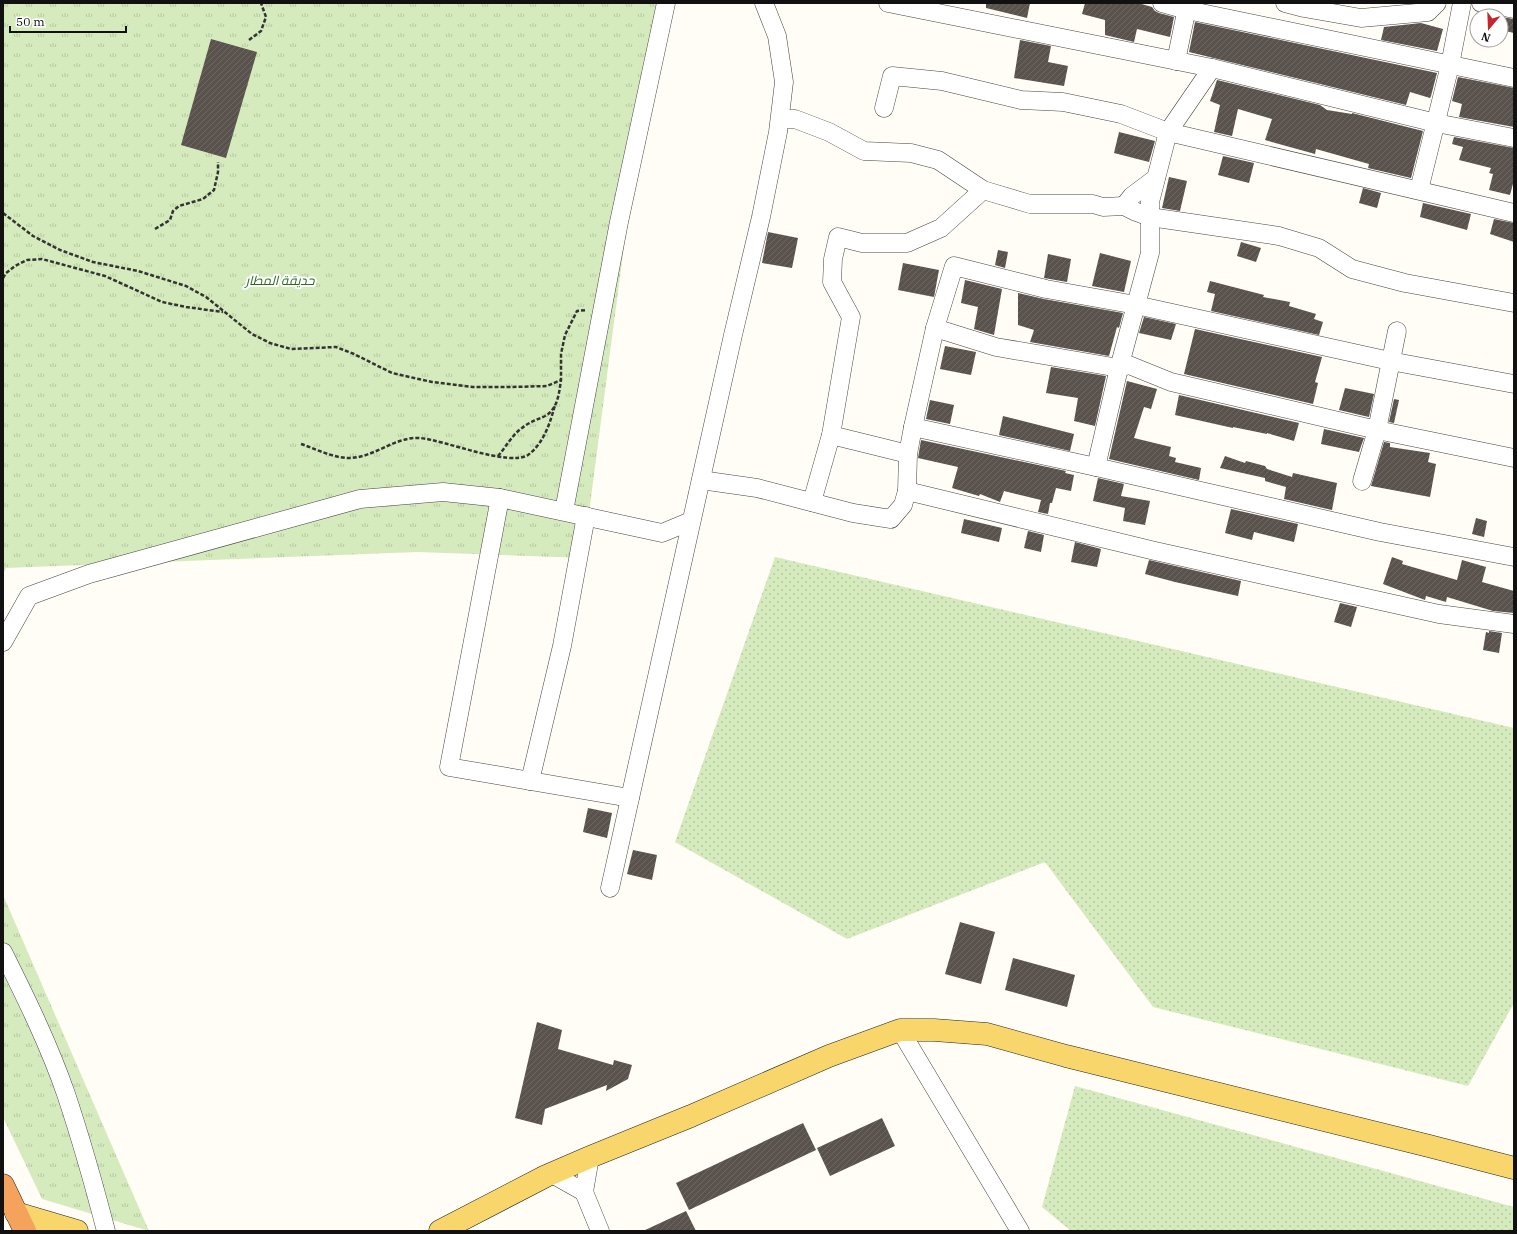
<svg xmlns="http://www.w3.org/2000/svg" width="1517" height="1234" viewBox="0 0 1517 1234" font-family="'IBM Plex Serif',Cairo,serif">
  <defs>
    <pattern id="grass-dots" width="8" height="8" patternUnits="userSpaceOnUse"><rect width="8" height="8" fill="#d5ebbd"/><path d="M2 2h.1M6 6h.1" fill="none" stroke="#b6c8a1" stroke-width="1.8" stroke-linecap="round"/></pattern>
    <pattern id="park-tufts" width="24" height="20" patternUnits="userSpaceOnUse"><rect width="24" height="20" fill="#d5ebbd"/><path d="M3 7l-1-3M5 7V3M7 7l1-3M15 17l-1-3M17 17v-4M19 17l1-3" fill="none" stroke="#b6c8a1"/></pattern>
    <pattern id="building-hatch" width="6" height="6" patternUnits="userSpaceOnUse"><rect width="6" height="6" fill="#5a524d"/><path d="M-1 1l2-2M0 6l6-6M5 7l2-2" fill="none" stroke="#6d6662"/></pattern>
  </defs>
  <rect width="100%" height="100%" fill="#fffdf5"/>
  <g fill="url(#grass-dots)">
    <path d="M 775,557 L 1514,728 L 1514,1003 L 1468,1086 L 1153,1007 L 1045,862 L 847,939 L 675,842 Z"/>
    <path d="M 1075,1086 L 1514,1207 L 1514,1231 L 1071,1231 L 1042,1207 Z"/>
  </g>
  <g fill="url(#park-tufts)">
    <path d="M 3,3 L 656,3 L 583,558 L 418,552 L 6,568 L 3,574 Z"/>
    <path d="M 3,895 L 149,1231 L 42,1199 L 3,1117 Z"/>
  </g>
  <g fill="url(#building-hatch)">
    <path d="M 986,3 L 1030,3 L 1027,18 L 986,8 Z"/>
    <path d="M 1085,3 L 1138,3 L 1152,7 L 1155,11 L 1159,13 L 1174,17 L 1170,37 L 1137,29 L 1134,42 L 1105,35 L 1105,20 L 1082,14 Z"/>
    <path d="M 1501,17 L 1514,19 L 1514,33 L 1501,30 Z"/>
    <path d="M 1195,22 L 1437,73 L 1431,96 L 1430,98 L 1410,92 L 1406,105 L 1189,52 Z"/>
    <path d="M 1421,23 L 1443,29 L 1437,51 L 1381,40 L 1384,27 Z"/>
    <path d="M 211,39 L 257,52 L 226,158 L 181,145 Z"/>
    <path d="M 1020,40 L 1051,46 L 1048,62 L 1068,66 L 1064,86 L 1014,78 Z"/>
    <path d="M 1458,77 L 1514,88 L 1514,127 L 1459,117 L 1462,104 L 1452,101 Z"/>
    <path d="M 1217,80 L 1320,105 L 1327,110 L 1352,114 L 1352,113 L 1423,131 L 1411,178 L 1368,168 L 1369,164 L 1316,149 L 1315,154 L 1265,140 L 1272,119 L 1238,109 L 1232,136 L 1214,132 L 1220,105 L 1210,101 Z"/>
    <path d="M 1119,132 L 1155,141 L 1149,162 L 1114,153 Z"/>
    <path d="M 1454,137 L 1514,148 L 1514,180 L 1510,195 L 1489,190 L 1493,174 L 1489,173 L 1491,168 L 1459,160 L 1463,147 L 1452,144 Z"/>
    <path d="M 1223,156 L 1254,163 L 1249,183 L 1218,175 Z"/>
    <path d="M 1169,177 L 1187,181 L 1180,211 L 1162,208 Z"/>
    <path d="M 1363,188 L 1381,193 L 1377,208 L 1359,203 Z"/>
    <path d="M 1423,203 L 1471,214 L 1467,230 L 1420,217 Z"/>
    <path d="M 1494,219 L 1514,223 L 1514,242 L 1490,234 Z"/>
    <path d="M 768,232 L 798,238 L 792,268 L 762,263 Z"/>
    <path d="M 1241,242 L 1261,248 L 1256,262 L 1237,256 Z"/>
    <path d="M 998,250 L 1008,252 L 1005,268 L 995,265 Z"/>
    <path d="M 1100,253 L 1131,261 L 1124,292 L 1092,286 Z"/>
    <path d="M 1048,254 L 1071,259 L 1067,282 L 1044,278 Z"/>
    <path d="M 903,263 L 939,270 L 934,297 L 898,290 Z"/>
    <path d="M 965,280 L 1002,289 L 994,335 L 974,329 L 978,307 L 961,303 Z"/>
    <path d="M 1210,281 L 1264,295 L 1263,297 L 1290,302 L 1289,306 L 1316,314 L 1314,319 L 1323,322 L 1319,335 L 1211,311 L 1215,294 L 1207,292 Z"/>
    <path d="M 1018,293 L 1044,299 L 1123,313 L 1119,328 L 1117,327 L 1109,356 L 1030,342 L 1034,330 L 1018,325 Z"/>
    <path d="M 1144,317 L 1176,324 L 1171,340 L 1139,333 Z"/>
    <path d="M 1195,329 L 1322,357 L 1315,382 L 1318,383 L 1313,404 L 1184,374 Z"/>
    <path d="M 945,346 L 976,352 L 971,375 L 940,369 Z"/>
    <path d="M 1051,367 L 1106,376 L 1095,426 L 1074,421 L 1078,398 L 1046,393 Z"/>
    <path d="M 1127,381 L 1157,389 L 1151,409 L 1144,407 L 1134,438 L 1171,447 L 1169,456 L 1176,458 L 1175,462 L 1201,468 L 1199,480 L 1109,459 Z"/>
    <path d="M 1345,388 L 1374,394 L 1369,417 L 1339,410 Z"/>
    <path d="M 1179,395 L 1299,423 L 1294,441 L 1267,433 L 1267,434 L 1233,427 L 1233,428 L 1175,415 Z"/>
    <path d="M 1394,399 L 1399,400 L 1394,423 L 1389,422 Z"/>
    <path d="M 930,400 L 954,405 L 950,424 L 926,419 Z"/>
    <path d="M 1003,416 L 1074,434 L 1070,451 L 999,435 Z"/>
    <path d="M 1324,429 L 1364,438 L 1359,452 L 1321,444 Z"/>
    <path d="M 921,440 L 1066,471 L 1065,473 L 1074,475 L 1071,491 L 1056,488 L 1052,503 L 1050,503 L 1048,514 L 1038,512 L 1041,500 L 1004,491 L 1000,502 L 980,494 L 979,496 L 952,488 L 958,467 L 918,458 Z"/>
    <path d="M 1384,442 L 1390,443 L 1390,447 L 1430,453 L 1428,462 L 1436,464 L 1430,497 L 1371,486 Z"/>
    <path d="M 1225,456 L 1245,463 L 1246,461 L 1265,466 L 1267,469 L 1292,477 L 1293,473 L 1337,483 L 1332,510 L 1284,499 L 1286,487 L 1265,481 L 1265,478 L 1220,468 Z"/>
    <path d="M 1098,478 L 1124,484 L 1121,496 L 1150,501 L 1145,525 L 1123,521 L 1125,508 L 1093,501 Z"/>
    <path d="M 1231,509 L 1298,524 L 1294,542 L 1254,532 L 1252,540 L 1225,533 Z"/>
    <path d="M 1476,518 L 1487,521 L 1484,537 L 1472,534 Z"/>
    <path d="M 964,519 L 1002,528 L 999,542 L 961,533 Z"/>
    <path d="M 1028,531 L 1044,535 L 1041,552 L 1024,548 Z"/>
    <path d="M 1075,542 L 1101,549 L 1097,567 L 1071,562 Z"/>
    <path d="M 1392,557 L 1403,561 L 1402,564 L 1457,580 L 1462,560 L 1486,567 L 1482,582 L 1514,591 L 1514,613 L 1493,611 L 1447,597 L 1446,602 L 1426,596 L 1425,600 L 1383,584 Z"/>
    <path d="M 1149,560 L 1241,581 L 1238,596 L 1175,582 L 1145,574 Z"/>
    <path d="M 1340,603 L 1357,607 L 1351,627 L 1334,622 Z"/>
    <path d="M 1489,631 L 1502,633 L 1499,653 L 1483,650 L 1486,632 L 1489,633 Z"/>
    <path d="M 588,808 L 612,813 L 607,838 L 583,832 Z"/>
    <path d="M 633,850 L 657,855 L 652,880 L 627,874 Z"/>
    <path d="M 960,922 L 995,932 L 981,984 L 945,974 Z"/>
    <path d="M 1013,958 L 1075,975 L 1067,1007 L 1005,990 Z"/>
    <path d="M 537,1022 L 562,1030 L 558,1049 L 613,1065 L 614,1060 L 632,1065 L 628,1079 L 606,1091 L 607,1085 L 545,1109 L 542,1125 L 515,1118 Z"/>
    <path d="M 882,1118 L 895,1146 L 830,1176 L 817,1148 Z"/>
    <path d="M 803,1123 L 816,1150 L 689,1210 L 676,1183 Z"/>
    <path d="M 686,1211 L 696,1231 L 643,1231 Z"/>
  </g>
  <g fill="none" stroke-linecap="round" stroke-linejoin="round">
    <defs>
      <g id="minor">
        <path d="M 888,3 L 1212,68 L 1436,123 L 1514,138"/>
        <path d="M 1162,3 L 1187,10 L 1514,78"/>
        <path d="M 1285,3 L 1304,8 L 1361,18 L 1428,12 L 1437,3"/>
        <path d="M 1481,3 L 1514,9"/>
        <path d="M 1176,61 L 1188,3"/>
        <path d="M 884,108 L 892,76 L 942,81 L 1021,100 L 1063,102 L 1121,114 L 1168,132 L 1514,213"/>
        <path d="M 780,119 L 795,119 L 829,132 L 864,151 L 911,153 L 938,160 L 983,190 L 1030,204 L 1093,204 L 1103,207 L 1124,206 L 1134,211 L 1150,217 L 1279,236 L 1319,248 L 1352,269 L 1405,283 L 1514,303"/>
        <path d="M 1419,190 L 1450,65 L 1462,3"/>
        <path d="M 1124,206 L 1132,196 L 1156,178"/>
        <path d="M 935,328 L 996,347 L 1119,368 L 1129,365 L 1171,382 L 1377,430 L 1514,458"/>
        <path d="M 913,427 L 1096,467 L 1380,532 L 1514,557"/>
        <path d="M 831,435 L 908,454"/>
        <path d="M 1096,467 L 1119,368 L 1150,253 L 1150,202 L 1168,132 L 1212,68"/>
        <path d="M 701,480 L 757,488 L 853,513 L 891,519 L 903,505 L 907,491 L 908,454 L 913,427 L 935,328 L 954,266 L 1046,289 L 1136,305 L 1390,361 L 1514,384"/>
        <path d="M 1362,481 L 1377,430 L 1397,331"/>
        <path d="M 907,491 L 1155,551 L 1439,614 L 1514,624"/>
        <path d="M 500,498 L 449,767 L 630,798"/>
        <path d="M 812,502 L 831,435 L 851,317 L 832,282 L 833,259 L 838,237 L 862,243 L 907,243 L 941,228 L 983,190"/>
        <path d="M 564,511 L 619,222 L 666,3"/>
        <path d="M 3,642 L 29,596 L 89,574 L 360,499 L 443,492 L 500,498 L 662,533 L 691,521"/>
        <path d="M 530,781 L 562,646 L 586,516"/>
        <path d="M 610,888 L 733,335 L 761,217 L 778,132 L 784,82 L 777,36 L 764,3"/>
        <path d="M 3,952 C 26,998 49,1045 66,1094 C 81,1139 94,1185 106,1231"/>
        <path d="M 900,1030 L 1020,1231"/>
        <path d="M 552,1174 L 584,1192 L 590,1157"/>
        <path d="M 584,1192 L 600,1231"/>
      </g>
      <g id="major">
        <path d="M 16,1213 L 77,1231"/>
        <path d="M 440,1231 L 546,1176 L 590,1157 L 691,1116 L 829,1056 L 900,1030 L 934,1030 L 987,1034 L 1066,1056 L 1429,1146 L 1514,1168"/>
      </g>
      <path id="highway" d="M 3,1185 L 25,1231"/>
    </defs>
    <use href="#minor" stroke="#444" stroke-width="19"/>
    <use href="#major" stroke="#222" stroke-width="23"/>
    <use href="#highway" stroke="#222" stroke-width="23"/>
    <g stroke="#333" stroke-width="2.5" stroke-dasharray="4 2" stroke-linecap="butt">
      <path d="M 249,40 L 261,31 L 266,17 L 261,3"/>
      <path d="M 3,213 L 33,236 L 60,250 L 93,262 L 138,271 L 186,286 L 206,297 L 252,334 L 270,343 L 291,349 L 336,347 L 354,354 L 392,373 L 432,382 L 473,387 L 512,387 L 547,386 L 561,380 L 561,354 L 565,335 L 577,311 L 587,310"/>
      <path d="M 155,229 L 170,220 L 173,211 L 179,206 L 203,199 L 214,190 L 218,172 L 218,162"/>
      <path d="M 3,278 L 6,273 L 15,266 L 27,260 L 42,259 L 105,276 L 162,302 L 186,307 L 223,312"/>
      <path d="M 301,444 C 316,449 331,457 347,458 C 373,459 395,436 420,438 C 444,440 509,467 528,455 C 544,443 550,423 555,405"/>
      <path d="M 498,456 C 506,447 512,435 522,428 C 529,422 537,420 545,416 C 558,409 559,393 561,380"/>
    </g>
    <use href="#minor" stroke="#fff" stroke-width="18"/>
    <use href="#major" stroke="#f9d66b" stroke-width="22"/>
    <use href="#highway" stroke="#f5a25d" stroke-width="22"/>
  </g>
  <g text-anchor="middle" dominant-baseline="central" stroke-width="4" stroke-linejoin="round" paint-order="stroke">
    <g font-size="13" font-style="italic" fill="#2f6b1f" stroke="#fff">
      <text x="280" y="280">حديقة المطار</text>
    </g>
  </g>
  <rect width="1517" height="1234" fill="none" stroke="#111111" stroke-width="8"/>
  <g transform="translate(1489 28) rotate(199)"><circle r="19" fill="#ffffff" stroke="#a0a0a0"/>
  <path d="M0-3L7 15L0 10L-7 15Z" fill="#c4262e"/>
  <text y="-6" font-size="11" font-weight="bold" text-anchor="middle" fill="#111111">N</text>
  </g>
  <path d="M10 26v6h116v-6" fill="none" stroke="#111111" stroke-width="2"/>
  <text x="16" y="26" font-size="12" fill="#111111" stroke="#ffffff" stroke-width="3" paint-order="stroke">50 m</text>
</svg>
